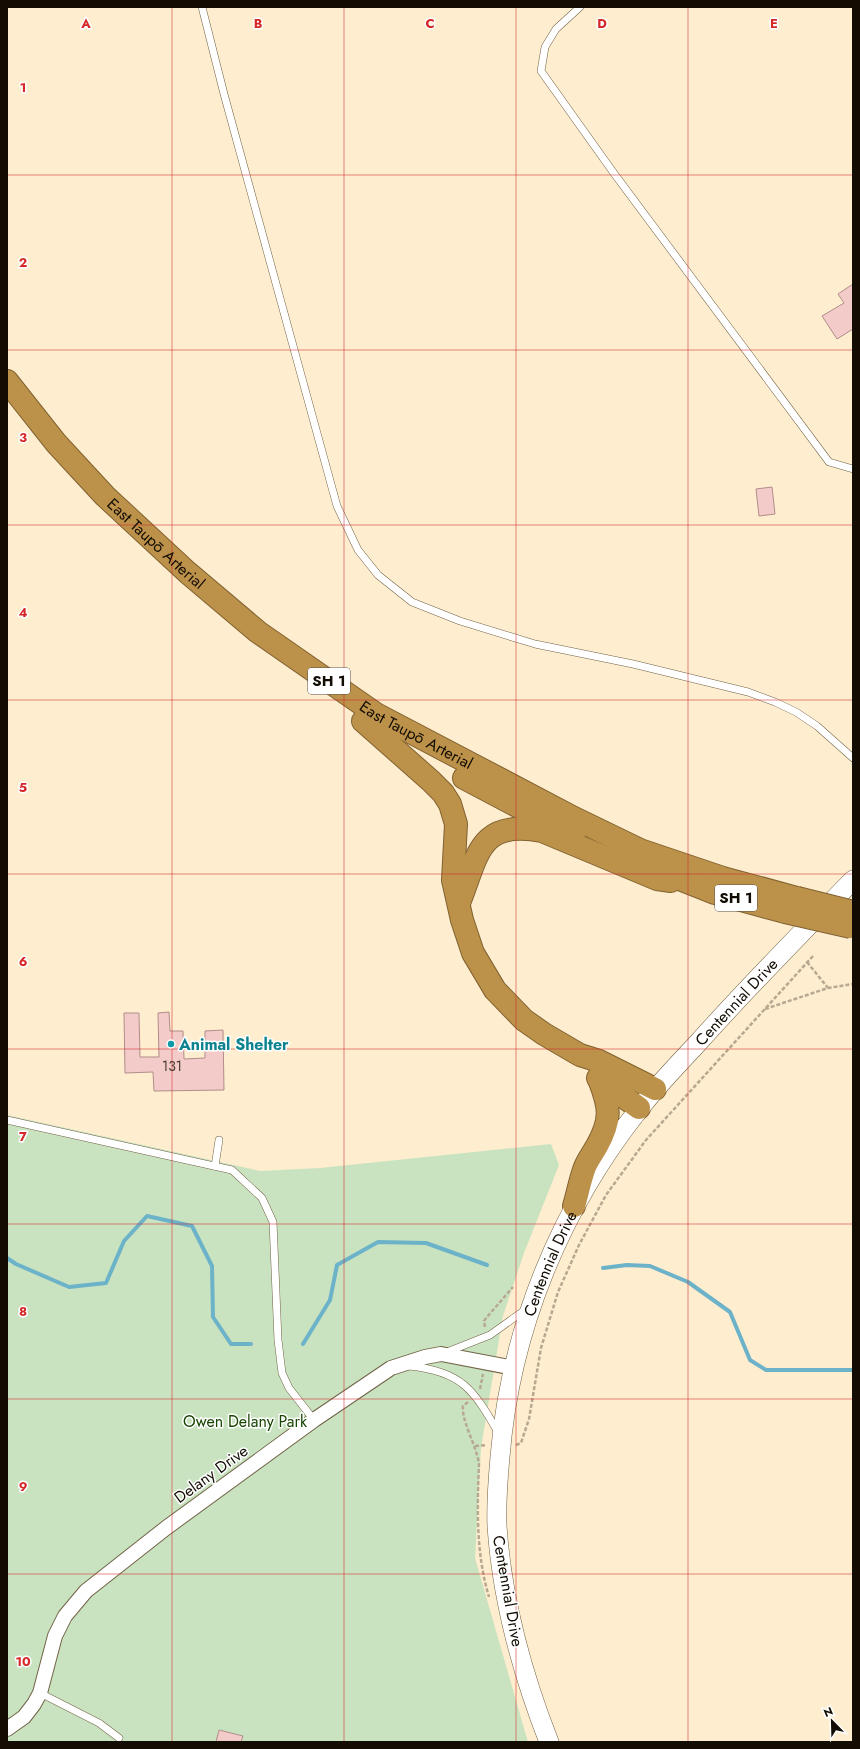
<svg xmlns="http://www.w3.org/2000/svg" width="860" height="1749" viewBox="0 0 860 1749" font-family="Jost,sans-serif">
  <rect width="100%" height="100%" fill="#feedce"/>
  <path fill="#c9e3c0" d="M 7,1115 L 260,1171 L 320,1168 L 551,1144 L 559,1165 L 524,1253 L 503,1316 L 481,1448 L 475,1558 L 528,1742 L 7,1742 Z"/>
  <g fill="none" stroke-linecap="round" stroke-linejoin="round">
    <g stroke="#6cb3c9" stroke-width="4">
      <path d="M 7,1258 L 16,1264 L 69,1287 L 106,1283 L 124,1241 L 147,1216 L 192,1226 L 212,1266 L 213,1317 L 231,1344 L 251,1344"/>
      <path d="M 603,1268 L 627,1265 L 650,1266 L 688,1282 L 730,1312 L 750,1360 L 766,1370 L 853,1370"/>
      <path d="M 303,1344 L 330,1300 L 337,1265 L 378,1242 L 426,1243 L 487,1265"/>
    </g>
  </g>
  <g fill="#f3cbc9" stroke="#b28d8b">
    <path d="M 853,284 L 853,329 L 837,339 L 822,316 L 844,303 L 838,294 Z"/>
    <path d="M 772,487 L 775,514 L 759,516 L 756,489 Z"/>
    <path d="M 169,1012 L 170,1031 L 183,1031 L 184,1059 L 205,1058 L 205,1031 L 223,1030 L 224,1090 L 154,1091 L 153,1072 L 125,1073 L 124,1013 L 139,1013 L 140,1057 L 159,1057 L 158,1013 Z"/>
    <path d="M 219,1730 L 243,1736 L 241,1742 L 216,1742 Z"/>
  </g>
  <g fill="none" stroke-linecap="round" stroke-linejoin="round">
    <defs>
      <g id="lane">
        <path d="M 202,7 L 224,94 L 337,506 L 358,550 L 378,575 L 412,602 L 460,621 L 535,644 L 633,664 L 748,692 L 775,702 L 796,712 L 817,726 L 853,758"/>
        <path d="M 580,7 L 556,29 L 545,47 L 541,71 L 613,172 L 829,462 L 853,469"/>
        <path d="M 7,1120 L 232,1170 L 262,1198 L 273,1222 L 278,1340 L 282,1373 L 289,1388 L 314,1420"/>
        <path d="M 215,1166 L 219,1140"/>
        <path d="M 447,1352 L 490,1335 L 525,1310"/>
        <path d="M 409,1366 C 462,1371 474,1390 499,1434"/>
        <path d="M 40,1693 L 99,1723 L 119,1738"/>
      </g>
      <path id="street" d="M 7,1729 L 24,1717 L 34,1704 L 40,1693 L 55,1636 L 65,1616 L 86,1591 L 166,1528 L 314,1420 L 391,1368 L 425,1357 L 441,1354 L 514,1368"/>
      <g id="secondary">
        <path id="s1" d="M 549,1742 C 522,1673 502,1600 497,1526 C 496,1503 498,1479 500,1457 C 510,1330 561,1207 640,1108 C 657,1086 677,1065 696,1045 C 747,988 800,934 853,880"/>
      </g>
      <g id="highway">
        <path id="s2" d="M 7,381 L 56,443 L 105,496 L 187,572 L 258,632 L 376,714 L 574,818 L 640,850 L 723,878 L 797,898"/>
        <path d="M 363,721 L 431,781 L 443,793 L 450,804 L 456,824 L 453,880 L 462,920 L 473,953 L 495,990 L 524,1020 L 544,1034 L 580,1055 L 599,1061 L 655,1089"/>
        <path d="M 464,778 L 540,818 L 574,834"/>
        <path d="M 657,870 L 715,893 L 785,912"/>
        <path d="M 459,903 C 478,856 478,819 542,831 L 657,879 L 671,881"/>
        <path d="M 598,1078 L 639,1108"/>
        <path d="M 574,1206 C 578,1193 580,1180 585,1167 C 588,1160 593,1153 597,1146 C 612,1119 610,1107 599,1079"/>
      </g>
    </defs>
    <use href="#lane" stroke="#726347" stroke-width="8"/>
    <use href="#street" stroke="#726347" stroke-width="16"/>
    <use href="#secondary" stroke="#726347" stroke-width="20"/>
    <use href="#highway" stroke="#806231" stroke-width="24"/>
    <g stroke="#b7a991" stroke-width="2.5" stroke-dasharray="4 2" stroke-linecap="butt">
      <path d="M 807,962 L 828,988"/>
      <path d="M 765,1009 L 828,988 L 853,984"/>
      <path d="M 485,1327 L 484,1321 L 487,1317 L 513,1287"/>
      <path d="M 480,1389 L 483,1374"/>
      <path d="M 468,1402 L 463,1406 C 461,1420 477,1447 479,1464 C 477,1508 476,1554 489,1597"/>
      <path d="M 516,1445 L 521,1443 L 529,1419 L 541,1348 L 558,1292 L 579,1245 L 606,1195 L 646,1140 L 813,956"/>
      <path d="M 475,1446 L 487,1445"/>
    </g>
    <use href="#lane" stroke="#fff" stroke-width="7"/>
    <use href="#street" stroke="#fff" stroke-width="14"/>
    <use href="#secondary" stroke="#fff" stroke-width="19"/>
    <use href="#highway" stroke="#bc914a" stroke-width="22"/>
    <defs>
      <g id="highway-bridge">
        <path d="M 797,898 L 853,912"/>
        <path d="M 785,912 L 851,927"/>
      </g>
    </defs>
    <use href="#highway-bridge" stroke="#806231" stroke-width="24" stroke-linecap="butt"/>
    <use href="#highway-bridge" stroke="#bc914a" stroke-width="22"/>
  </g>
  <path fill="none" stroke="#d62828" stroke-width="1" stroke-opacity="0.55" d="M 172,7 L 172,1742M 344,7 L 344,1742M 516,7 L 516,1742M 688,7 L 688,1742M 7,175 L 853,175M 7,350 L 853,350M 7,525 L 853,525M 7,700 L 853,700M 7,874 L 853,874M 7,1049 L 853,1049M 7,1224 L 853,1224M 7,1399 L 853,1399M 7,1574 L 853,1574"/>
  <circle fill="#0f9aa8" stroke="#fff" stroke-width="1.5" cx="171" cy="1044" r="4"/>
  <g text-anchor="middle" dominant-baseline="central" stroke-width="3" stroke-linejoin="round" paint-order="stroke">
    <g font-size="14" fill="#4a3c34">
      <text x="172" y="1066">131</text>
    </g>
    <g fill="#fff" stroke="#59554f" stroke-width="1">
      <rect x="308" y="668" width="42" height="26" rx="3"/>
      <rect x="715" y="885" width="42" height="26" rx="3"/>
    </g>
    <g font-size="15" font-weight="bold" fill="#120c03">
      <text x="329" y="681">SH 1</text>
      <text x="736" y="898">SH 1</text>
    </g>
    <g font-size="16" fill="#120c03" stroke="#fff">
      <text stroke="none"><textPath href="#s2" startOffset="221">East Taupō Arterial</textPath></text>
      <text stroke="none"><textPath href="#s2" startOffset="545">East Taupō Arterial</textPath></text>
      <text stroke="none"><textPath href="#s1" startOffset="817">Centennial Drive</textPath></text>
      <text stroke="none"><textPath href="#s1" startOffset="493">Centennial Drive</textPath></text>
      <text transform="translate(211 1474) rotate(-36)">Delany Drive</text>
      <text transform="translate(508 1591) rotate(80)">Centennial Drive</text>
    </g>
    <g font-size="16" font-weight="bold" fill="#0d838f" stroke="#fff" text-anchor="start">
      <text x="179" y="1044">Animal Shelter</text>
    </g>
    <g font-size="16" fill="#184500" stroke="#fff">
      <text x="245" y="1421">Owen Delany Park</text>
    </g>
  </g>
  <g font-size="13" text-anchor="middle" font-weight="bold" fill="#d62828" stroke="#fff" stroke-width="3" stroke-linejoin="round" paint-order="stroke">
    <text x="86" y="28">A</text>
    <text x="258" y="28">B</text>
    <text x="430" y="28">C</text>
    <text x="602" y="28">D</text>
    <text x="774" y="28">E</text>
    <text x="23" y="92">1</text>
    <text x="23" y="267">2</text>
    <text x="23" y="442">3</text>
    <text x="23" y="617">4</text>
    <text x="23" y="792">5</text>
    <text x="23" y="966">6</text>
    <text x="23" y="1141">7</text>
    <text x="23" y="1316">8</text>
    <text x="23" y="1491">9</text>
    <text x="23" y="1666">10</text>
  </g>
  <rect width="860" height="1749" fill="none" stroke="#120c03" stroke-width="16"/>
  <g transform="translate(832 1721) rotate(337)" stroke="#ffffff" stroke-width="3" paint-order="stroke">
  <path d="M0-3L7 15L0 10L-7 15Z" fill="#120c03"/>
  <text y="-6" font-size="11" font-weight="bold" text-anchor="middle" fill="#120c03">N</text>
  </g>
</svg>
